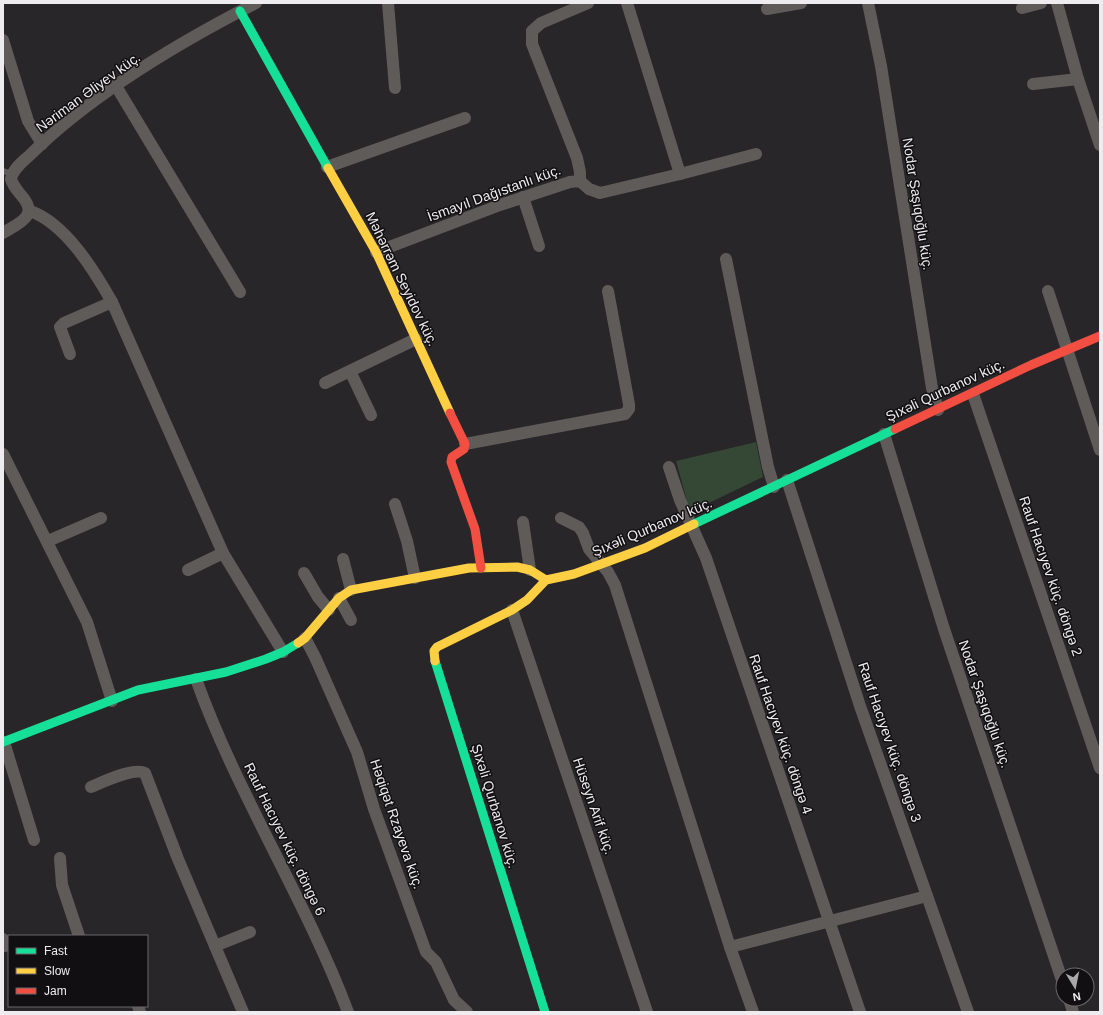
<svg xmlns="http://www.w3.org/2000/svg" width="1103" height="1015" viewBox="0 0 1103 1015" font-family="Helvetica,sans-serif">
  <rect width="100%" height="100%" fill="#282629"/>
  <path fill="#354735" d="M 756,442 L 763,477 L 690,512 L 676,461 Z"/>
  <g fill="none" stroke-linecap="round" stroke-linejoin="round">
    <path stroke="#5f5b58" stroke-width="6" d="M 3,171 L 12,174"/>
    <g stroke="#5f5b58" stroke-width="12">
      <path d="M 388,3 L 395,88"/>
      <path d="M 868,3 L 881,66 L 932,388 L 938,410"/>
      <path d="M 1057,3 L 1078,79 L 1100,145"/>
      <path d="M 1022,8 L 1041,3"/>
      <path d="M 767,9 L 801,3"/>
      <path d="M 3,40 L 28,121 L 42,144"/>
      <path d="M 1033,84 L 1078,79"/>
      <path d="M 116,86 L 240,292"/>
      <path d="M 327,167 L 465,118"/>
      <path d="M 680,174 L 756,154"/>
      <path d="M 580,181 L 580,172 L 577,158 L 532,44 L 532,31 L 541,23 L 588,3"/>
      <path d="M 523,197 L 539,246"/>
      <path d="M 30,211 C 65,223 94,270 112,302 L 223,553 L 283,652"/>
      <path d="M 3,233 C 19,223 40,216 21,195 C 17,190 13,186 11,179 C 13,168 24,161 31,154 C 93,93 180,42 256,3"/>
      <path d="M 376,252 L 500,205 L 570,182 L 580,181 L 589,189 L 600,193 L 680,174 L 627,3"/>
      <path d="M 726,259 L 768,467 L 774,487"/>
      <path d="M 1048,291 L 1100,450"/>
      <path d="M 70,354 L 60,327 L 64,323 L 112,302"/>
      <path d="M 350,371 L 371,415"/>
      <path d="M 325,383 L 416,339"/>
      <path d="M 973,394 L 1100,768"/>
      <path d="M 884,434 L 944,629 L 1063,983"/>
      <path d="M 465,444 L 625,414 L 629,409 L 629,404 L 608,291"/>
      <path d="M 3,454 L 87,622 L 112,701"/>
      <path d="M 669,467 L 680,500 L 706,558 L 860,1012"/>
      <path d="M 787,480 L 860,706 L 968,1012"/>
      <path d="M 395,504 L 407,541 L 415,578"/>
      <path d="M 561,518 L 579,527 L 583,533 L 589,549 L 608,572 L 615,585 L 730,947 L 753,1012"/>
      <path d="M 523,522 L 530,570"/>
      <path d="M 48,541 L 101,518"/>
      <path d="M 343,559 L 351,590"/>
      <path d="M 188,570 L 223,553"/>
      <path d="M 304,573 L 318,597 L 329,610"/>
      <path d="M 339,598 L 351,620"/>
      <path d="M 512,610 L 647,1012"/>
      <path d="M 305,638 L 315,657 L 357,752 L 374,809 L 426,952 L 436,962 L 454,1000 L 467,1012"/>
      <path d="M 196,679 C 237,794 305,898 348,1012"/>
      <path d="M 4,742 L 34,840"/>
      <path d="M 91,787 C 103,782 134,767 145,773 L 178,859 L 243,1012"/>
      <path d="M 60,858 L 62,885 L 79,936"/>
      <path d="M 3,939 L 5,946"/>
      <path d="M 215,946 L 250,932"/>
      <path d="M 730,947 L 927,896"/>
      <path d="M 1069,999 L 1073,1012"/>
      <path d="M 138,1006 L 140,1012"/>
    </g>
    <g stroke="#16e098" stroke-width="9">
      <path d="M 240,11 L 328,168"/>
      <path d="M 694,524 L 895,429"/>
      <path d="M 435,661 L 545,1012"/>
      <path d="M 3,742 L 138,690 L 226,672 L 266,659 L 283,652 L 298,643"/>
    </g>
    <g stroke="#ffcf43" stroke-width="9">
      <path d="M 328,168 L 376,252 L 450,413"/>
      <path d="M 298,643 L 305,638 L 339,598 L 351,590 L 469,568 L 517,567 L 530,570 L 546,580"/>
      <path d="M 435,661 L 434,651 L 437,647 L 512,610 L 527,600 L 546,580 L 574,574 L 645,548 L 694,524"/>
    </g>
    <g stroke="#f24e42" stroke-width="9">
      <path d="M 450,413 L 465,444 L 464,449 L 452,457 L 451,462 L 475,529 L 481,568"/>
      <path d="M 895,429 L 1031,365 L 1100,336"/>
    </g>
  </g>
  <g text-anchor="middle" dominant-baseline="central" stroke-width="3" stroke-linejoin="round" paint-order="stroke">
    <g font-size="14" fill="#efecef" stroke="#110f11">
      <text transform="translate(88 92) rotate(-36)">Nəriman Əliyev küç.</text>
      <text transform="translate(494 193) rotate(-20)">İsmayıl Dağıstanlı küç.</text>
      <text transform="translate(918 204) rotate(81)">Nodar Şaşıqoğlu küç.</text>
      <text transform="translate(402 279) rotate(64)">Məhərrəm Seyidov küç.</text>
      <text transform="translate(945 390) rotate(-25)">Şıxəli Qurbanov küç.</text>
      <text transform="translate(652 527) rotate(-23)">Şıxəli Qurbanov küç.</text>
      <text transform="translate(1051 576) rotate(71)">Rauf Hacıyev küç. döngə 2</text>
      <text transform="translate(985 704) rotate(71)">Nodar Şaşıqoğlu küç.</text>
      <text transform="translate(781 734) rotate(71)">Rauf Hacıyev küç. döngə 4</text>
      <text transform="translate(890 742) rotate(71)">Rauf Hacıyev küç. döngə 3</text>
      <text transform="translate(495 806) rotate(73)">Şıxəli Qurbanov küç.</text>
      <text transform="translate(594 806) rotate(71)">Hüseyn Arif küç.</text>
      <text transform="translate(397 824) rotate(71)">Həqiqət Rzayeva küç.</text>
      <text transform="translate(285 839) rotate(64)">Rauf Hacıyev küç. döngə 6</text>
    </g>
  </g>
  <rect width="1103" height="1015" fill="none" stroke="#efecef" stroke-width="8"/>
  <rect x="8" y="935" width="140" height="72" fill="#110f11" stroke="#6a676a"/>
  <rect x="16" y="948" width="20" height="6" fill="#16e098" stroke="#6a676a"/>
  <text x="44" y="955" font-size="12" fill="#efecef">Fast</text>
  <rect x="16" y="968" width="20" height="6" fill="#ffcf43" stroke="#6a676a"/>
  <text x="44" y="975" font-size="12" fill="#efecef">Slow</text>
  <rect x="16" y="988" width="20" height="6" fill="#f24e42" stroke="#6a676a"/>
  <text x="44" y="995" font-size="12" fill="#efecef">Jam</text>
  <g transform="translate(1075 987) rotate(170)"><circle r="19" fill="#110f11" stroke="#6a676a"/>
  <path d="M0-3L7 15L0 10L-7 15Z" fill="#a9a7aa"/>
  <text y="-6" font-size="11" font-weight="bold" text-anchor="middle" fill="#efecef">N</text>
  </g>
</svg>
